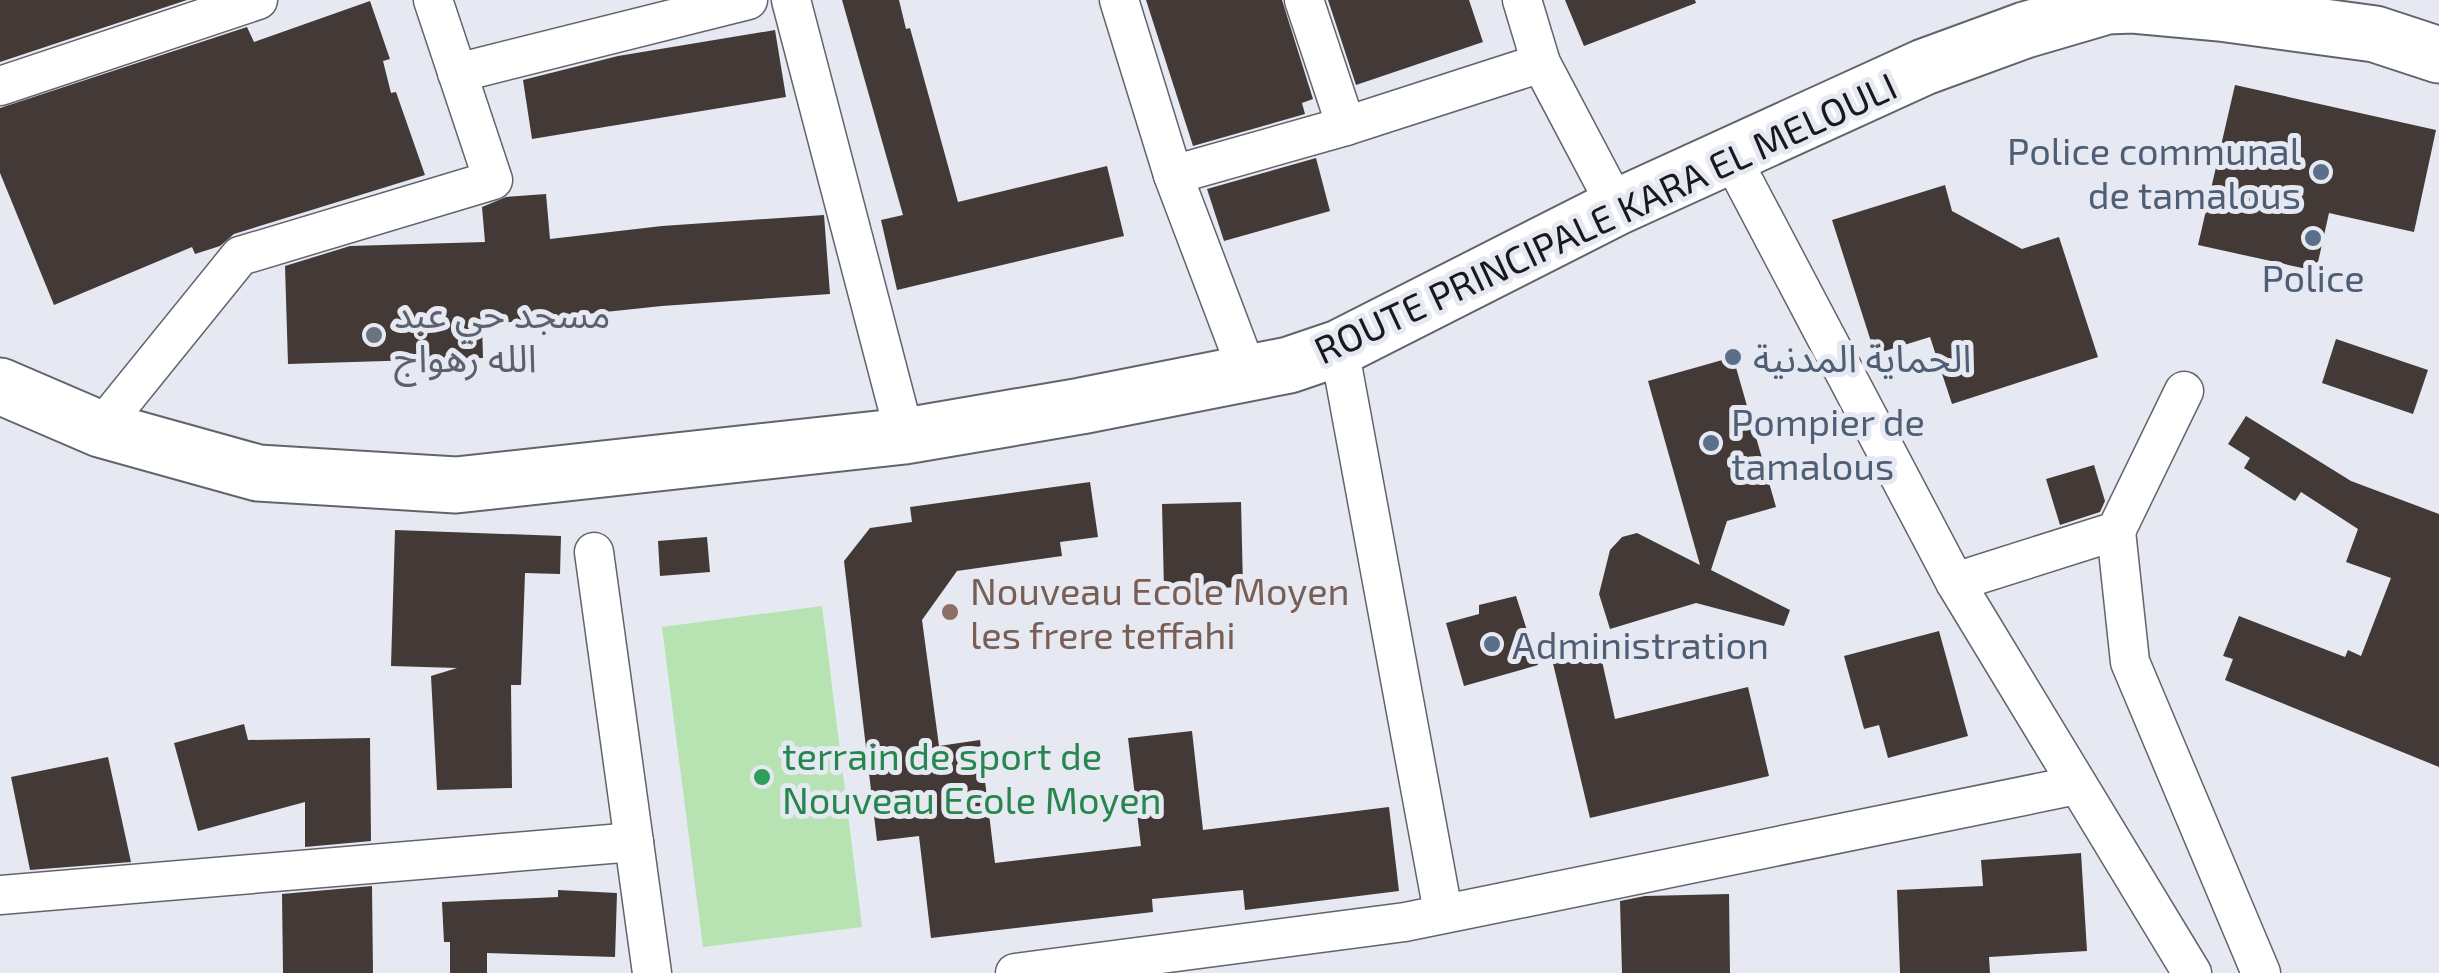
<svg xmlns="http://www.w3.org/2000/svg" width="2439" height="973" viewBox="0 0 2439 973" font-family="'Exo 2','Noto Sans Arabic',sans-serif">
  <rect width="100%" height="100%" fill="#e6e8f2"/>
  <path fill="#b6e3b1" d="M 822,606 L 862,927 L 703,947 L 662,627 Z"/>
  <g fill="#433a38">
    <path d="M 0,0 L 187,0 L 0,62 Z"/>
    <path d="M 842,0 L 899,0 L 906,29 L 910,28 L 958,202 L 1107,166 L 1124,236 L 897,290 L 881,220 L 903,215 Z"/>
    <path d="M 1146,0 L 1282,0 L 1313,99 L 1302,103 L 1305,114 L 1193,146 Z"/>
    <path d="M 1328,0 L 1469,0 L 1483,42 L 1356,85 Z"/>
    <path d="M 1565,0 L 1695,0 L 1696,3 L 1584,46 Z"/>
    <path d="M 370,1 L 390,59 L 383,61 L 391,93 L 396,92 L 425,175 L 234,234 L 220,246 L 195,254 L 192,247 L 54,305 L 0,173 L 0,108 L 247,27 L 254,42 Z"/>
    <path d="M 775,30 L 786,97 L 532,139 L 523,80 L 618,56 Z"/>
    <path d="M 2235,85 L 2436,130 L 2414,232 L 2329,213 L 2316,271 L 2198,245 Z"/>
    <path d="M 1316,158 L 1330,211 L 1224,241 L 1207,189 Z"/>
    <path d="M 1945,185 L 1952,211 L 2022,249 L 2059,237 L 2098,357 L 1952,404 L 1930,337 L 1875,354 L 1832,220 Z"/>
    <path d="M 546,194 L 550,239 L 662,226 L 824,215 L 830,294 L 662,306 L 482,325 L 483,358 L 288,364 L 285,266 L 350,246 L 485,242 L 482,207 L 506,197 Z"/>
    <path d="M 2336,339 L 2428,370 L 2413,414 L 2322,383 Z"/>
    <path d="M 1733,357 L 1776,507 L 1727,521 L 1711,570 L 1790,610 L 1784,626 L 1696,603 L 1610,629 L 1599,594 L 1610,550 L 1622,537 L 1637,533 L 1700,565 L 1648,381 Z"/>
    <path d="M 2246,416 L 2351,481 L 2439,514 L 2439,767 L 2225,680 L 2233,659 L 2223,656 L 2239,616 L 2345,657 L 2348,650 L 2361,656 L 2391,578 L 2346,562 L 2358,529 L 2301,492 L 2295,501 L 2244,468 L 2250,458 L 2228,444 Z"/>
    <path d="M 2094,465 L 2105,501 L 2100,512 L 2060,525 L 2046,479 Z"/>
    <path d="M 1090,482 L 1098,537 L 1060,542 L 1062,556 L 957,571 L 922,620 L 939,746 L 980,740 L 995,863 L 1141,846 L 1128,738 L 1192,731 L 1203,830 L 1389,807 L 1399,891 L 1245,910 L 1243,890 L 1152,899 L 1153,912 L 931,938 L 919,836 L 877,841 L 844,561 L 870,528 L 912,522 L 910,507 Z"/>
    <path d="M 1241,502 L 1243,587 L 1164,590 L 1162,504 Z"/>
    <path d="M 395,530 L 561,536 L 560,574 L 525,573 L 521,685 L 511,685 L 512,788 L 437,790 L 431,676 L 457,668 L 391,666 Z"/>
    <path d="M 707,537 L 710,572 L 660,576 L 658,541 Z"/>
    <path d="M 1516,596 L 1538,665 L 1464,686 L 1446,623 L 1479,614 L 1479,605 Z"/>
    <path d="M 1939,631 L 1968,736 L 1888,758 L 1879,725 L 1864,729 L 1844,656 Z"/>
    <path d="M 1597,639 L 1615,719 L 1748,687 L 1769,776 L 1590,818 L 1550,651 Z"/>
    <path d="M 244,724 L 248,740 L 370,738 L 371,841 L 305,847 L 305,802 L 198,831 L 174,743 Z"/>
    <path d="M 108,757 L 131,862 L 30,870 L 11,777 Z"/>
    <path d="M 2081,853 L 2087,951 L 1989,957 L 1990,973 L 1900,973 L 1897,890 L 1983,886 L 1981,860 Z"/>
    <path d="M 372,886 L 373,973 L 283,973 L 282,894 Z"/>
    <path d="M 558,890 L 617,893 L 615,957 L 487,953 L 487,973 L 450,973 L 450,942 L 444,942 L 442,902 L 558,897 Z"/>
    <path d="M 1729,894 L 1730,973 L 1622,973 L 1620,901 L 1645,896 Z"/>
  </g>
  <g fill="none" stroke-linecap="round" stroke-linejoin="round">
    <defs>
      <g id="street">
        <path d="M 791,0 L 905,436"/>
        <path d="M 1119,0 L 1173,175 L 1248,373"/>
        <path d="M 1304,0 L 1346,126"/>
        <path d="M 1522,0 L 1541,63 L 1617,207"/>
        <path d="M 457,73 L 748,0"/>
        <path d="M 0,86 L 258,0"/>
        <path d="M 1730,155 L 1955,582 L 2192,973"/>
        <path d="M 1173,175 L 1346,126 L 1541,63"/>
        <path d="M 1339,348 L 1443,912"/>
        <path d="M 100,429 L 240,256 L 493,180 L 433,0"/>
        <path d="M 2116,531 L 2130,662 L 2261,973"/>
        <path d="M 594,552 L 652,973"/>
        <path d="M 1955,582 L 2116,531 L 2184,391"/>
        <path d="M 0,895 L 634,842"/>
        <path d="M 1015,973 L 1405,922 L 2077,785"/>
      </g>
      <path id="secondary" d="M 0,386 L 100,429 L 258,473 L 456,485 L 905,436 L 1081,406 L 1289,365 L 1339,348 L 1617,207 L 1924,67 L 2025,30 L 2107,6 L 2133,5 L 2220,13 L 2375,34 L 2439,55"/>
    </defs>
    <use href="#street" stroke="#62646c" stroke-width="41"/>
    <use href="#secondary" stroke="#62646c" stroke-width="59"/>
    <use href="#street" stroke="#fff" stroke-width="38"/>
    <use href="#secondary" stroke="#fff" stroke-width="55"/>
  </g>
  <g fill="#5c6f8a" stroke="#e6e8f2" stroke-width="4">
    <circle cx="2321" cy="172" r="10"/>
    <circle cx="2313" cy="238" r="10"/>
    <circle cx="1733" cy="357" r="10"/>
    <circle cx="1711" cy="443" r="10"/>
    <circle cx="1492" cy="644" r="10"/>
  </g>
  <circle fill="#6b7280" stroke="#e6e8f2" stroke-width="4" cx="374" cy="335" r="10"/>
  <circle fill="#8d6e63" stroke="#e6e8f2" stroke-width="4" cx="950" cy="612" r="10"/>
  <circle fill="#2e9e5b" stroke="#e6e8f2" stroke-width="4" cx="762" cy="777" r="10"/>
  <g text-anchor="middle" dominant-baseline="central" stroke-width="10" stroke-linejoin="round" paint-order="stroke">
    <g font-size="38" fill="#4e5e75" stroke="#e6e8f2" text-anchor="start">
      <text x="2301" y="150" text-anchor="end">Police communal<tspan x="2301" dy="44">de tamalous</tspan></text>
      <text x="2313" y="277" text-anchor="middle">Police</text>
      <text x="1753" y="357">الحماية المدنية</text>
      <text x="1731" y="421">Pompier de<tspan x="1731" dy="44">tamalous</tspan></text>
      <text x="1512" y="644">Administration</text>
    </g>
    <g font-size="38" fill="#19191d" stroke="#e6e8f2">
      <text transform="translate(1605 217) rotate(-25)">ROUTE PRINCIPALE KARA EL MELOULI</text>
    </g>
    <g font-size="38" fill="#5b616d" stroke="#e6e8f2" text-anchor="start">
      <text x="394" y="313">مسجد حي عبد<tspan x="394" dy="44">الله رهواج</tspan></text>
    </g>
    <g font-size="38" fill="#785e54" stroke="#e6e8f2" text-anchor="start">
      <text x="970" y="590">Nouveau Ecole Moyen<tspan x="970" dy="44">les frere teffahi</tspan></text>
    </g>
    <g font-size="38" fill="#27864d" stroke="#e6e8f2" text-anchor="start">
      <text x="782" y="755">terrain de sport de<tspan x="782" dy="44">Nouveau Ecole Moyen</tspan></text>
    </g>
  </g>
</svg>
